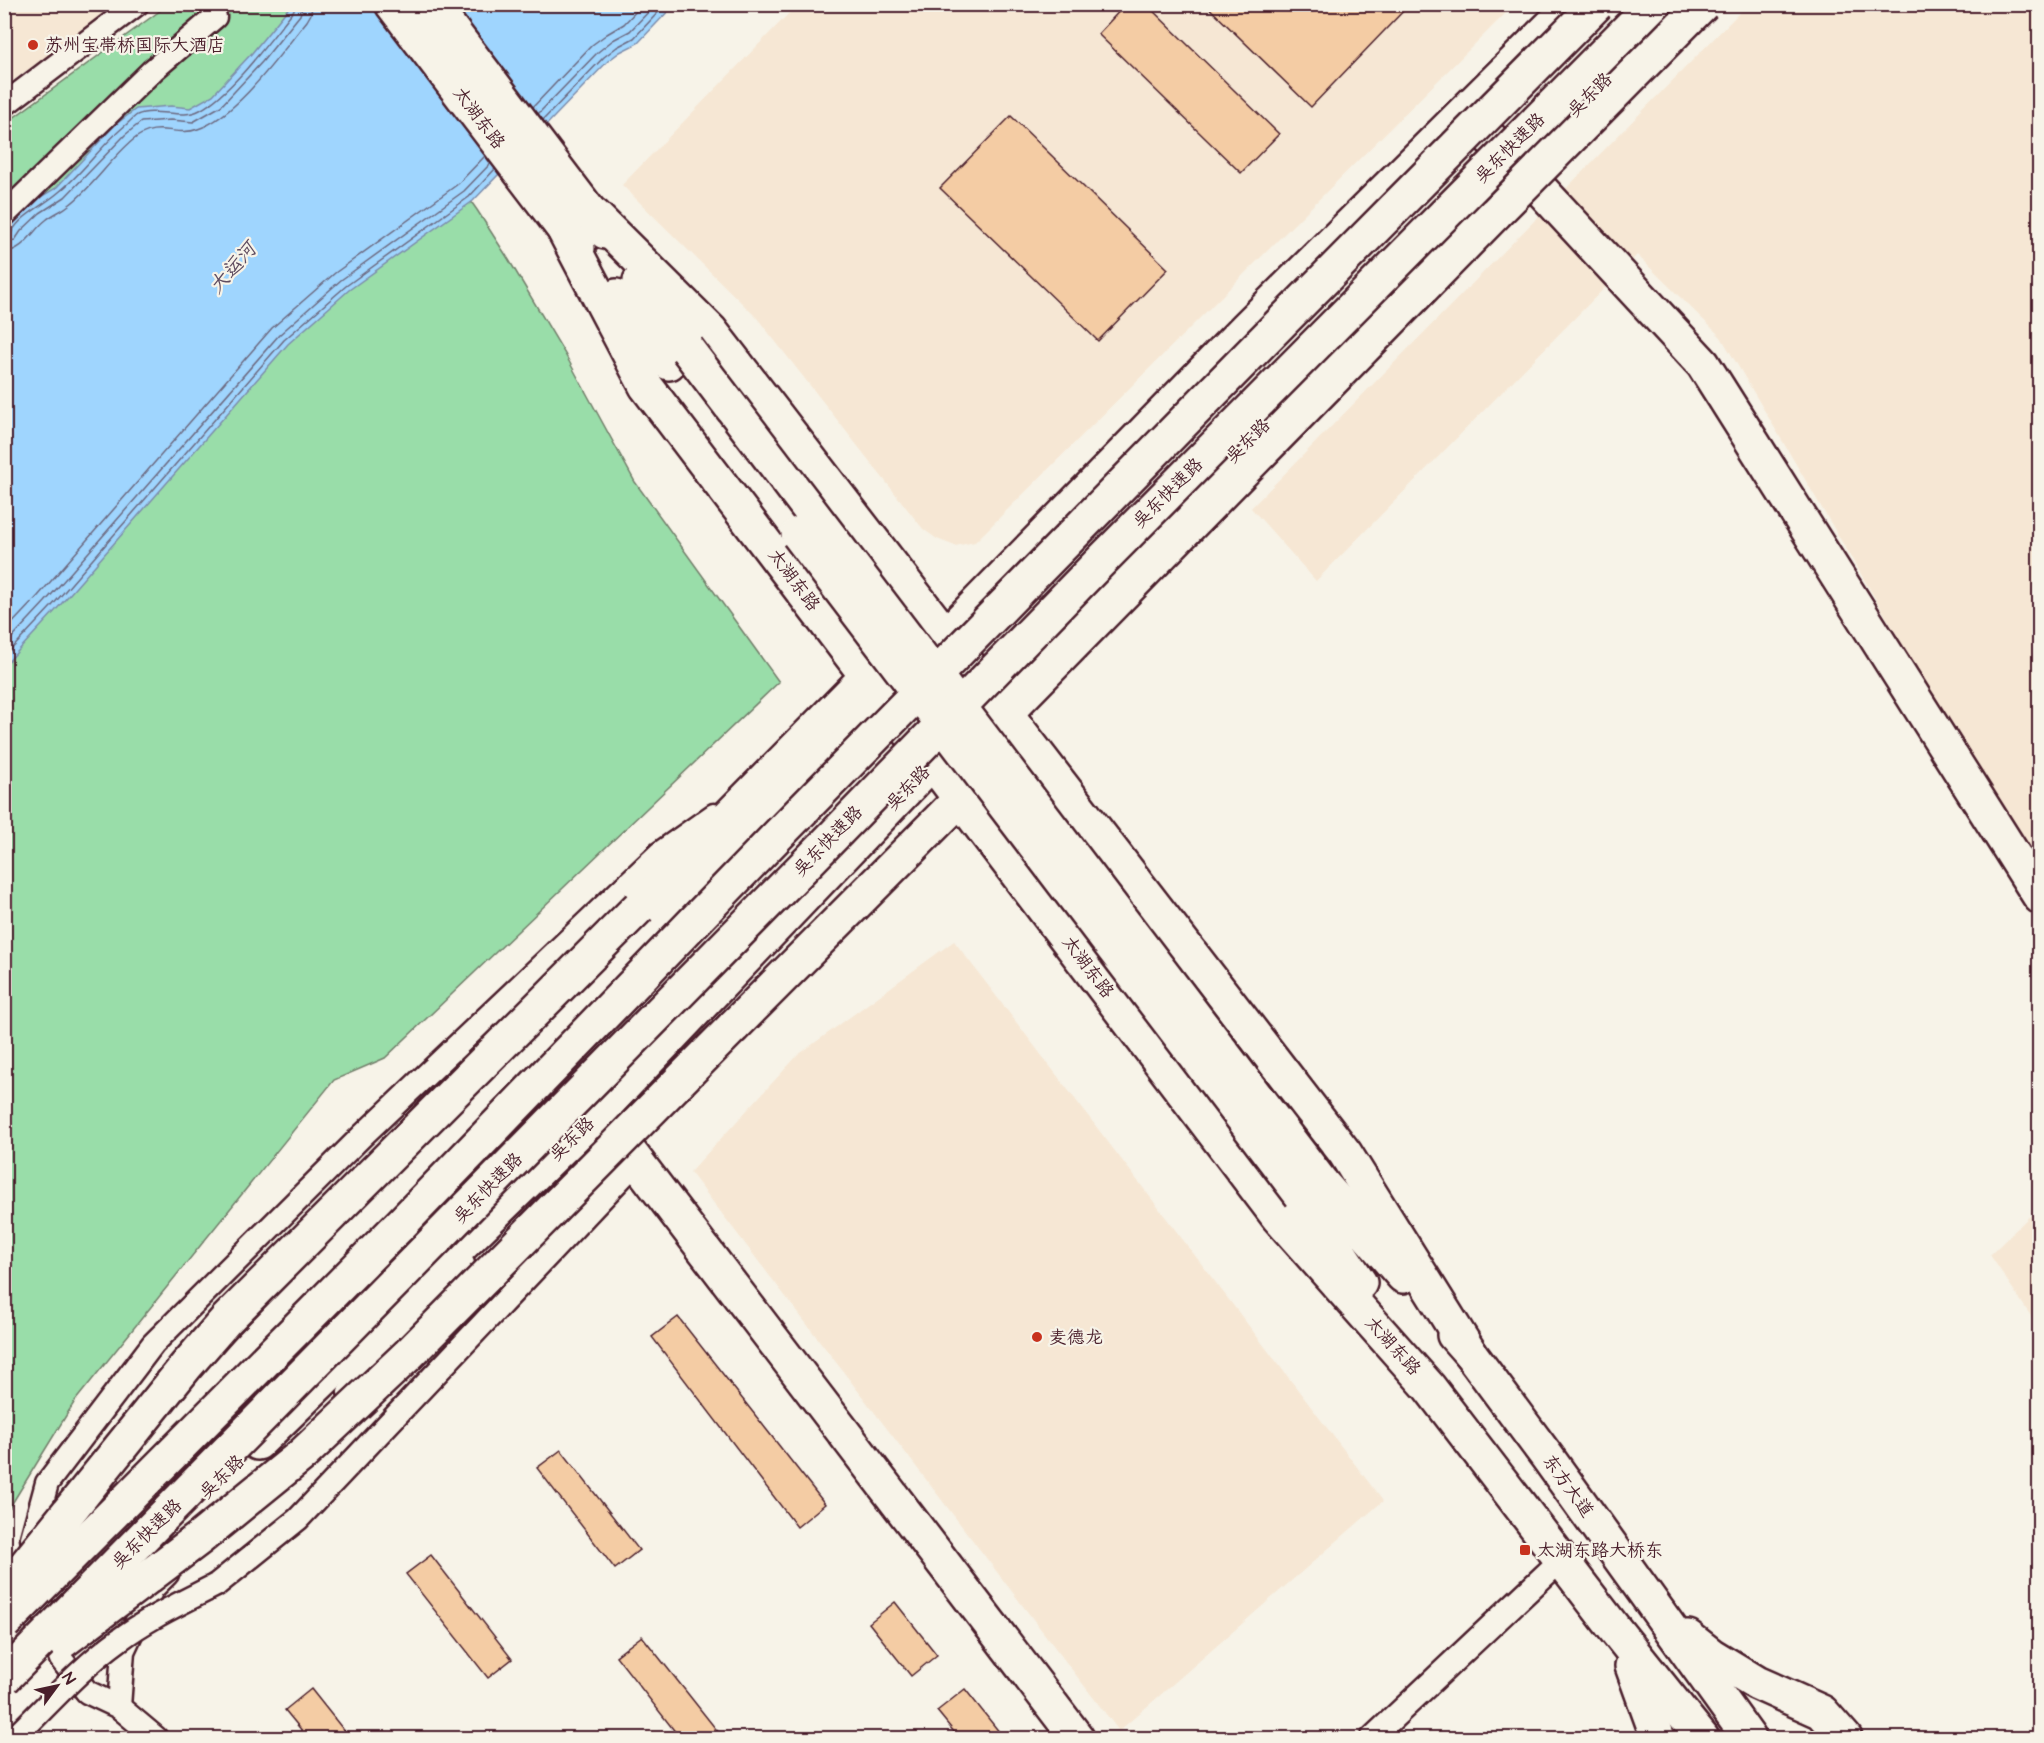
<svg xmlns="http://www.w3.org/2000/svg" width="2044" height="1743" viewBox="0 0 2044 1743" font-family="'Architects Daughter','LXGW WenKai TC',sans-serif">
  <rect width="100%" height="100%" fill="#f7f3e8"/>
  <filter id="ink" filterUnits="userSpaceOnUse"><feTurbulence type="fractalNoise" baseFrequency=".0167" numOctaves="2"/><feDisplacementMap in="SourceGraphic" scale="12" xChannelSelector="R" yChannelSelector="G"/><feConvolveMatrix kernelMatrix="1 2 1 2 8 2 1 2 1" color-interpolation-filters="sRGB"/></filter>
  <g filter="url(#ink)">
    <g fill="#f6e7d4">
      <path d="M 5,5 L 120,5 L 5,86 Z"/>
      <path d="M 797,5 L 1514,5 L 975,542 L 955,546 L 937,539 L 923,529 L 757,318 L 622,185 Z"/>
      <path d="M 1747,5 L 2039,5 L 2039,876 L 1721,337 L 1637,255 L 1316,581 L 1251,508 Z"/>
      <path d="M 954,941 L 1383,1501 L 1119,1731 L 690,1172 L 798,1055 Z"/>
      <path d="M 2039,1207 L 2039,1328 L 1990,1255 Z"/>
    </g>
    <path fill="#99dda9" stroke="#727e6a" stroke-width="1.5" d="M 168,5 L 332,5 L 477,210 L 509,260 L 565,354 L 635,482 L 779,682 L 385,1058 L 334,1080 L 75,1401 L 5,1515 L 5,124 Z"/>
    <path fill="#9fd5fe" stroke="#7d8caa" stroke-width="1.5" d="M 291,5 L 674,5 L 638,43 L 620,52 L 608,61 L 473,201 L 349,290 L 288,344 L 55,611 L 5,665 L 4,246 L 7,243 L 8,225 L 32,202 L 56,188 L 115,125 L 136,109 L 171,106 L 190,108 L 213,95 L 252,53 Z"/>
    <g fill="none" stroke-linecap="round" stroke-linejoin="round">
      <g stroke="#6c687f" stroke-width="1.5">
        <path d="M 533,107 L 592,45 L 607,34 L 624,24 L 643,4"/>
        <path d="M 538,114 L 598,52 L 613,40 L 630,31 L 656,4"/>
        <path d="M 543,120 L 604,57 L 617,47 L 634,38 L 666,4"/>
        <path d="M 4,235 L 11,233 C 22,214 43,206 59,192 C 84,172 102,144 127,124 C 130,121 134,117 137,115 C 155,107 183,120 200,110 C 233,92 270,40 294,10 L 296,4"/>
        <path d="M 4,243 L 15,240 L 21,231 L 40,213 L 65,197 L 125,135 L 141,122 L 171,120 L 193,122 L 221,106 L 262,62 L 300,15 L 303,4"/>
        <path d="M 4,252 C 24,251 32,231 46,220 C 53,214 62,211 69,205 C 93,187 110,159 133,140 C 158,119 175,138 198,129 C 238,115 280,54 307,21 L 311,14 L 312,4"/>
        <path d="M 4,632 L 38,596 L 272,328 L 335,273 L 458,184 L 485,156"/>
        <path d="M 4,646 L 45,602 L 279,335 L 341,280 L 464,191 L 491,163"/>
        <path d="M 4,657 L 51,607 L 284,340 L 346,286 L 469,197 L 495,169"/>
      </g>
    </g>
    <g fill="#f4cca4" stroke="#4a1f2b" stroke-width="1.5">
      <path d="M 1126,4 L 1146,4 L 1279,134 L 1241,173 L 1098,34 Z"/>
      <path d="M 1205,4 L 1410,4 L 1311,107 Z"/>
      <path d="M 1011,116 L 1168,269 L 1098,341 L 940,188 Z"/>
      <path d="M 678,1317 L 825,1504 L 797,1527 L 652,1337 Z"/>
      <path d="M 561,1450 L 639,1550 L 615,1569 L 537,1468 Z"/>
      <path d="M 431,1555 L 512,1659 L 488,1678 L 406,1574 Z"/>
      <path d="M 895,1602 L 937,1655 L 911,1676 L 869,1623 Z"/>
      <path d="M 642,1636 L 723,1738 L 680,1738 L 616,1656 Z"/>
      <path d="M 311,1689 L 350,1738 L 308,1738 L 285,1710 Z"/>
      <path d="M 965,1689 L 1004,1738 L 959,1738 L 937,1711 Z"/>
    </g>
    <g fill="none" stroke-linecap="round" stroke-linejoin="round">
      <defs>
        <g id="street">
          <path d="M 4,105 L 137,4"/>
          <path d="M 4,215 L 153,70 L 215,17"/>
          <path d="M 349,1392 L 463,1264"/>
          <path d="M 216,1585 L 298,1519 L 637,1161"/>
          <path d="M 119,1707 L 123,1651 L 152,1589 L 167,1574"/>
          <path d="M 156,1738 L 119,1707 L 87,1692 L 61,1659 L 41,1606 L 32,1538 L 47,1483 L 153,1344 L 362,1136 L 660,853 L 714,815"/>
          <path d="M 1372,1738 L 1562,1559"/>
        </g>
        <g id="secondary">
          <path d="M 1464,113 L 1519,166 L 1703,364 L 2040,897"/>
          <path d="M 599,1112 L 1077,1738"/>
        </g>
        <g id="primary">
          <path d="M 392,4 L 578,248"/>
          <path d="M 432,4 L 605,232"/>
          <path d="M 594,215 L 711,331 L 1345,1153 L 1470,1353"/>
          <path d="M 565,232 L 646,386 L 1278,1217 L 1429,1387 L 1613,1627 L 1702,1738"/>
          <path d="M 640,281 L 687,349"/>
          <path d="M 616,296 L 669,363"/>
          <path d="M 1321,1182 L 1403,1276"/>
          <path d="M 1301,1195 L 1360,1283"/>
          <path d="M 1454,1335 L 1470,1353 L 1548,1458 L 1749,1738"/>
          <path d="M 258,1443 L 599,1112 L 1006,685 L 1620,65"/>
          <path d="M 75,1526 L 1246,328 L 1573,4"/>
          <path d="M 1688,1637 L 1711,1655 L 1757,1683 L 1822,1712 L 1845,1738"/>
          <path d="M 1632,1666 L 1658,1738"/>
        </g>
        <g id="highway">
          <path d="M 639,907 L 867,676 L 946,635"/>
          <path d="M 733,1027 L 960,799 L 1005,714 L 1496,213"/>
        </g>
      </defs>
      <use href="#street" stroke="#4a1f2b" stroke-width="27"/>
      <use href="#secondary" stroke="#4a1f2b" stroke-width="38"/>
      <use href="#primary" stroke="#4a1f2b" stroke-width="38"/>
      <use href="#highway" stroke="#4a1f2b" stroke-width="38"/>
      <use href="#street" stroke="#f7f3e8" stroke-width="22"/>
      <use href="#secondary" stroke="#f7f3e8" stroke-width="33"/>
      <use href="#primary" stroke="#f7f3e8" stroke-width="33"/>
      <use href="#highway" stroke="#f7f3e8" stroke-width="33"/>
      <defs>
        <path id="street-bridge" d="M 14,1738 C 48,1705 80,1668 119,1640 C 148,1618 183,1602 216,1585"/>
        <g id="primary-bridge">
          <path d="M 687,349 L 1321,1182"/>
          <path d="M 798,534 L 1301,1195"/>
        </g>
        <g id="highway-bridge">
          <path d="M 1496,213 L 1703,4"/>
          <path d="M 4,1592 L 186,1366 L 226,1320 L 639,907"/>
          <path d="M 4,1623 L 402,1223 L 781,832 L 1263,341 L 1597,4"/>
          <path d="M 63,1641 L 201,1537 L 303,1454 L 408,1355 L 733,1027"/>
          <path d="M 4,1678 L 810,860 L 1099,563 L 1653,4"/>
        </g>
      </defs>
      <use href="#street-bridge" stroke="#4a1f2b" stroke-width="27" stroke-linecap="butt"/>
      <use href="#primary-bridge" stroke="#4a1f2b" stroke-width="38" stroke-linecap="butt"/>
      <use href="#highway-bridge" stroke="#4a1f2b" stroke-width="38" stroke-linecap="butt"/>
      <use href="#street-bridge" stroke="#f7f3e8" stroke-width="22"/>
      <use href="#primary-bridge" stroke="#f7f3e8" stroke-width="33"/>
      <use href="#highway-bridge" stroke="#f7f3e8" stroke-width="33"/>
    </g>
  </g>
  <g fill="#c8321e" stroke="#f7f3e8" stroke-width="2">
    <circle cx="33" cy="45" r="6"/>
    <circle cx="1037" cy="1337" r="6"/>
    <rect x="1519" y="1544" width="12" height="12" rx="3"/>
  </g>
  <g text-anchor="middle" dominant-baseline="central" stroke-width="4.5" stroke-linejoin="round" paint-order="stroke">
    <g font-size="18" fill="#4a1f2b" stroke="#f7f3e8" text-anchor="start">
      <text x="45" y="45">苏州宝带桥国际大酒店</text>
      <text x="1049" y="1337">麦德龙</text>
      <text x="1537" y="1550">太湖东路大桥东</text>
    </g>
    <g font-size="18" fill="#4a1f2b" stroke="#f7f3e8">
      <text transform="translate(1590 95) rotate(-45)">吴东路</text>
      <text transform="translate(479 118) rotate(53)">太湖东路</text>
      <text transform="translate(1510 148) rotate(-45)">吴东快速路</text>
      <text transform="translate(1248 441) rotate(-45)">吴东路</text>
      <text transform="translate(1168 493) rotate(-45)">吴东快速路</text>
      <text transform="translate(794 580) rotate(53)">太湖东路</text>
      <text transform="translate(908 788) rotate(-46)">吴东路</text>
      <text transform="translate(828 841) rotate(-46)">吴东快速路</text>
      <text transform="translate(1088 967) rotate(53)">太湖东路</text>
      <text transform="translate(572 1139) rotate(-44)">吴东路</text>
      <text transform="translate(488 1188) rotate(-46)">吴东快速路</text>
      <text transform="translate(1393 1346) rotate(48)">太湖东路</text>
      <text transform="translate(222 1477) rotate(-44)">吴东路</text>
      <text transform="translate(1568 1486) rotate(54)">东方大道</text>
      <text transform="translate(147 1534) rotate(-45)">吴东快速路</text>
    </g>
    <g font-size="20" font-style="italic" fill="#5f4c60" stroke="#f7f3e8">
      <text transform="translate(233 268) rotate(-49)">大运河</text>
    </g>
  </g>
  <rect width="2044" height="1743" fill="none" stroke="#f7f3e8" stroke-width="24"/>
  <rect x="12" y="12" width="2020" height="1719" fill="none" stroke="#4a1f2b" stroke-width="2" filter="url(#ink)"/>
  <g transform="translate(57 1686) rotate(57)" stroke="#f7f3e8" stroke-width="4.5" paint-order="stroke">
  <path d="M0-4.5L10 22L0 15L-10 22Z" fill="#4a1f2b"/>
  <text y="-9" font-size="16" font-weight="bold" text-anchor="middle" fill="#4a1f2b">N</text>
  </g>
</svg>
